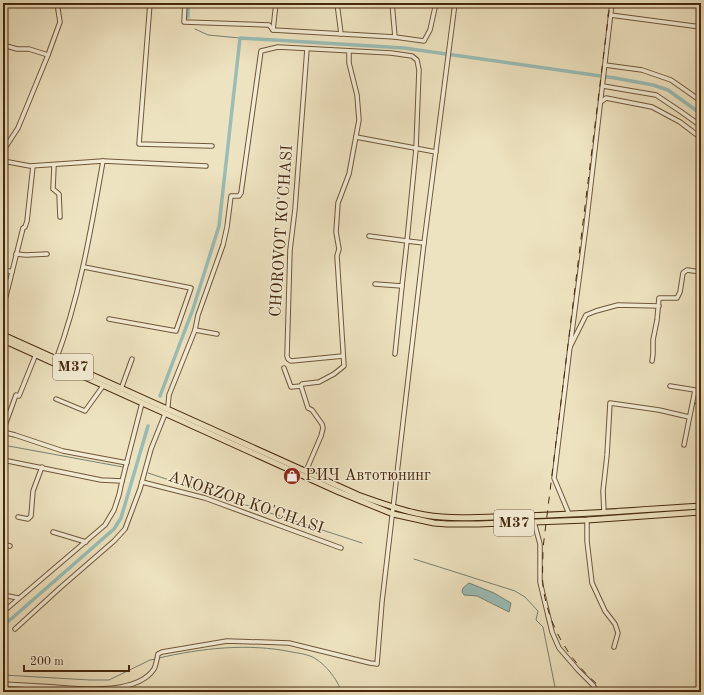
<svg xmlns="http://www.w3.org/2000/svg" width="704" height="695" viewBox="0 0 704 695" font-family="'Old Standard TT',serif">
  <rect width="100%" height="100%" fill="#eee3c0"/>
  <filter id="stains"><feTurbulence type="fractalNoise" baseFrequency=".005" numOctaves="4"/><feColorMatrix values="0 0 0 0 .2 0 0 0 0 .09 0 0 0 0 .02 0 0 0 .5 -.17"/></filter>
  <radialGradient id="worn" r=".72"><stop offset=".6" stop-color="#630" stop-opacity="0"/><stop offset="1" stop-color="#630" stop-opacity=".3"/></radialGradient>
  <path fill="#9abdb6" stroke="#788172" d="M 469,583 L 494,593 L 511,603 L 509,612 L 477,596 L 464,595 L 462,592 L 463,588 Z"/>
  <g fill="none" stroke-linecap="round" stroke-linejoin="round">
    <g stroke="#788172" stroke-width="1">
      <path d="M 195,29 L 208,35 L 240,38"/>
      <path d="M 3,445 L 123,467"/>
      <path d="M 148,473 L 362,543"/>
      <path d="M 414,559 L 515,591 L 525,597 L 538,611 L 536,620 L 543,627 L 556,692"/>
      <path d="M 159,658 C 202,648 249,643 292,652 C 298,653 305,654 310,656 C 322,660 339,680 341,692"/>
      <path d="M 3,675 L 90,680 L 109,680 L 150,660 L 156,659"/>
    </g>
    <g stroke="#9abdb6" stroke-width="3.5">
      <path d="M 188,17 L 188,3"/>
      <path d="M 160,396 L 193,309 L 219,226 L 240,38 L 404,48 L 615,78 L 653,85 L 668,90 L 701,114"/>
      <path d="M 3,626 L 114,529 L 121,518 L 148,426"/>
    </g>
    <defs>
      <g id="minor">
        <path d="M 150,3 L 139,144 L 212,146"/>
        <path d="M 185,3 L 184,22 L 269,25 L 273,30 L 395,37 L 392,3"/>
        <path d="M 337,3 L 341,34"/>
        <path d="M 5,8 L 5,3"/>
        <path d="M 610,15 L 701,27"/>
        <path d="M 273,30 L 276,3"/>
        <path d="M 395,37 L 424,41 L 430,30 L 436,3"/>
        <path d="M 3,45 L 17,49 L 29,49 L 48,55"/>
        <path d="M 307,49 L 295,209 L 290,250 L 287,356 L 288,359 L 291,361 L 343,356"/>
        <path d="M 605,65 L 642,70 L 671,80 L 701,101"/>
        <path d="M 603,86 L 656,95 L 680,111 L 701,126"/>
        <path d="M 602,101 L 606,98 L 652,107 L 680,122 L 701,138"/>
        <path d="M 356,137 L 436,152"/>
        <path d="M 3,151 L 18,128 L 48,55 L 60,22 L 57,3"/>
        <path d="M 3,161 L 30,166 L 103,161 L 206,166"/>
        <path d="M 54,165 L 53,189 L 59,194 L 60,217"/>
        <path d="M 16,254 L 26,255 L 47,254"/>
        <path d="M 84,267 L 191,288 L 176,331 L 109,319"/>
        <path d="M 3,269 L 12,272"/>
        <path d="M 375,284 L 402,286 L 407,241 L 424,243"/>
        <path d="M 3,308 L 23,228 L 25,227 L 27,221 L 33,166"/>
        <path d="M 195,330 L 217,334"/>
        <path d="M 570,347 L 586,226 L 612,3"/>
        <path d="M 395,354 L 402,286"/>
        <path d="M 56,360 C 80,296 91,229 103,161"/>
        <path d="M 652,361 L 653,354 L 653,340 L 657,320 L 659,298 L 677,298 L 680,292 L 683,273 L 687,270 L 701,272"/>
        <path d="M 284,368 L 291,387 L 301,386"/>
        <path d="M 670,386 L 695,390 L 684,445"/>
        <path d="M 121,389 L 132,359"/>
        <path d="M 56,399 L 85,411 L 103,386"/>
        <path d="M 697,402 L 701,379"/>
        <path d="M 167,409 L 168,406 L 169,395 L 195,330 L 198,315 L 223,245 L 227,227 L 231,196 L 239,196 L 241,193 L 261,51 L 278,47 L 391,53 L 412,56 L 417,60 L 419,70 L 416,149 L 407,241 L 369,236"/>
        <path d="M 3,431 L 16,395 L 19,396 L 36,354"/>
        <path d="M 3,432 L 15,435 L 63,451 L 127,463"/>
        <path d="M 3,460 L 101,480 L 122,481"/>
        <path d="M 306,471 L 321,436 L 323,428 L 322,424 L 312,410 L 308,408 L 301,386 L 302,384 L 319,382 L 334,374 L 344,366 L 337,256 L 339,249 L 336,232 L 338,203 L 349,174 L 359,120 L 357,95 L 349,63 L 349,51"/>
        <path d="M 142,482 L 205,498 L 341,548"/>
        <path d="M 604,512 L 603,491 L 607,455 L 610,403 L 659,410 L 689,417"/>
        <path d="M 569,514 L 554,478 L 570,347 L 586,315 L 596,311 L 618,305 L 659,306"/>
        <path d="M 18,517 L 28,519 L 31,516 L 33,491 L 42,467"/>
        <path d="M 587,520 L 587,541 L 592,583 L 605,611 L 615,624 L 618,633 L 614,647"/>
        <path d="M 534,522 L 540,544 L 540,582 L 552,632 L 559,648 L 578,670 L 593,685 L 597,692"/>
        <path d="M 53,532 L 86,542"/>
        <path d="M 3,544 L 10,546"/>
        <path d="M 3,595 L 18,598"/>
        <path d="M 3,612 L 105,525 L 114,510 L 119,495 L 122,481 L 142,403"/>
        <path d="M 15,629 L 61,587 L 114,541 L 125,529 L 140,489 L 151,449 L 165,414"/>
        <path d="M 3,684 C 20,685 38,686 55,687 C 82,689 137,695 154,669 C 156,665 157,659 158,654 L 162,652 L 227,641 L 289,643 L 370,663 L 377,664 L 382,602 L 424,243 L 455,3"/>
      </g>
      <g id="highway">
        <path d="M 3,335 L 358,495 C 380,503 402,511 425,515 C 455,520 486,517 516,516 C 578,515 639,510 701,506"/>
        <path d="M 3,340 L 339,492 L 393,514 L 434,523 L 447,524 L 478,524 L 587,520 L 701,512"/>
      </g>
    </defs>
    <use href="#minor" stroke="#70573a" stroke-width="5.5"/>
    <use href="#highway" stroke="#46280d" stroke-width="7"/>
    <use href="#minor" stroke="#f4edd6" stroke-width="3.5"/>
    <use href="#highway" stroke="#eee3c0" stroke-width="5"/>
    <path stroke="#46280d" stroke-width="1" stroke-dasharray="7 7" stroke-linecap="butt" d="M 607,692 C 573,667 548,628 543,586 C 542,573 543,561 543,548 L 610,3"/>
  </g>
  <defs>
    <symbol id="shop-disc" viewBox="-11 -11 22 22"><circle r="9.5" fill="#8f2418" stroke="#f4edd6"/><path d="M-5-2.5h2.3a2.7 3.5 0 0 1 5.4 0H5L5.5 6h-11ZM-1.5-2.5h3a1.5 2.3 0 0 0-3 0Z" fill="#fff"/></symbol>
  </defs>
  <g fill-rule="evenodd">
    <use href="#shop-disc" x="282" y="466" width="20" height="20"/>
  </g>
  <g text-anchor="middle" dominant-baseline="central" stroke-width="3" stroke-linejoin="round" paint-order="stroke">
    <g fill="#f4edd6" stroke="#7a6349" stroke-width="1">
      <rect x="53" y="354" width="40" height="26" rx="3"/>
      <rect x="494" y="510" width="40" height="26" rx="3"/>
    </g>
    <g font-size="15" font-weight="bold" fill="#46280d">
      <text x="73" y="367">M37</text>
      <text x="514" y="523">M37</text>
    </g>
    <g font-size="16" fill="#46280d" stroke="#f4edd6">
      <text transform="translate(282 231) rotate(-86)">CHOROVOT KO'CHASI</text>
      <text transform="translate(246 503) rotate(19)">ANORZOR KO'CHASI</text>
    </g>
    <g font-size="16" fill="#46280d" stroke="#f4edd6" text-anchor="start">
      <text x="305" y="476">РИЧ Автотюнинг</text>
    </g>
  </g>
  <rect width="704" height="695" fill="none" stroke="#eee3c0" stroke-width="16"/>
  <rect x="4" y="4" width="696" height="687" fill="none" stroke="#46280d" stroke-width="2"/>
  <rect x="8" y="8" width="688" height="679" fill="none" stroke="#46280d"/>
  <path d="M24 665v6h105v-6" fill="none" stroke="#46280d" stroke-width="2"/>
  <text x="30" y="665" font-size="12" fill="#46280d" stroke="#f4edd6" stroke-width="3" paint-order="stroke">200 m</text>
  <rect width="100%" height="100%" filter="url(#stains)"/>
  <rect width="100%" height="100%" fill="url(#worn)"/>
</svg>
